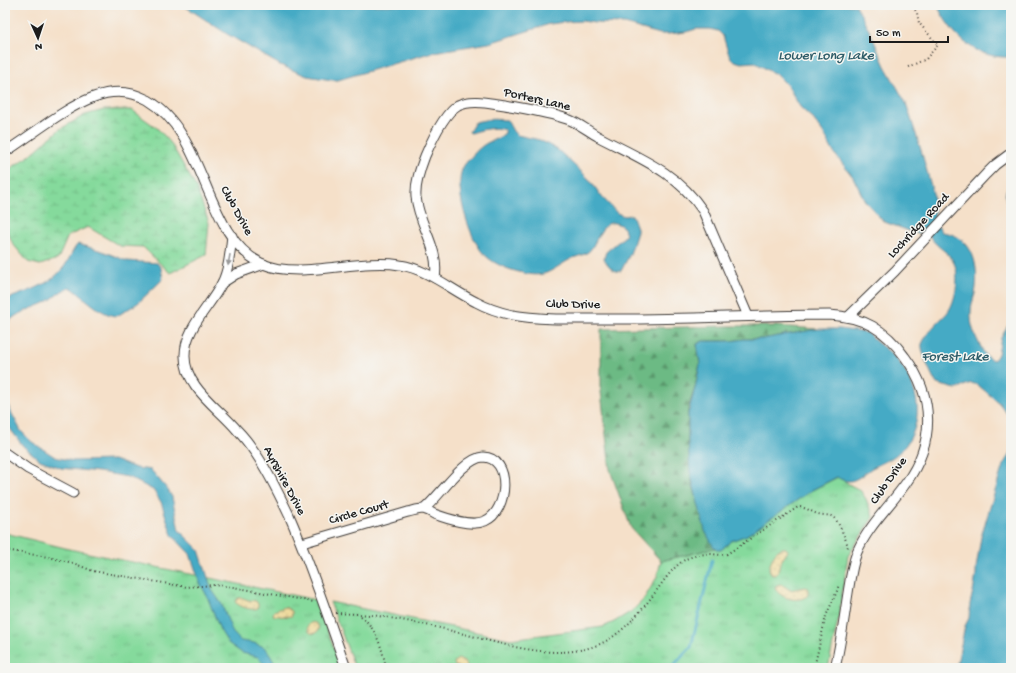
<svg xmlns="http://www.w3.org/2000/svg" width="1016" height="673" viewBox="0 0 1016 673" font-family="'Gochi Hand',sans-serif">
  <defs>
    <pattern id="grass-tufts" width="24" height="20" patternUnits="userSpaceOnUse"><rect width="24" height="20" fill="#85da9c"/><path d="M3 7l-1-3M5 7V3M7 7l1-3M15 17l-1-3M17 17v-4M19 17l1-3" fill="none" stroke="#72ba86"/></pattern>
    <pattern id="forest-firs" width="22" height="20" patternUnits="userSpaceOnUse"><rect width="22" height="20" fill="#6cba84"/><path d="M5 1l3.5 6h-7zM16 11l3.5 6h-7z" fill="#58966b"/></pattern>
    <pattern id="wetland-marsh" width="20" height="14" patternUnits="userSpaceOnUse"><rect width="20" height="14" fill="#85da9c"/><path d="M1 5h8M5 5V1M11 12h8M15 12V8" fill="none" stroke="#72ba86"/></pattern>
    <pattern id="sand-dots" width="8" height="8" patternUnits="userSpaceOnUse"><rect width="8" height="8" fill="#eeda9e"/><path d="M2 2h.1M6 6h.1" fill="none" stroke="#ccba88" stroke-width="1.8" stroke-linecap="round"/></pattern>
  </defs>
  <rect width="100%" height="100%" fill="#f6f6f2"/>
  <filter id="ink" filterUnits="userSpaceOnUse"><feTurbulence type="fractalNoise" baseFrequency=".025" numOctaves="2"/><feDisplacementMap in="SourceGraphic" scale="8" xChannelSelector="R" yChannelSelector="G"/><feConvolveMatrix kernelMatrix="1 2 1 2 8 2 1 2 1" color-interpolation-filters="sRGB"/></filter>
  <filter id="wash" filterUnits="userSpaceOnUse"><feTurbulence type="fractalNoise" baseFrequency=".012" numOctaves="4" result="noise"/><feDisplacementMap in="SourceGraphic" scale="16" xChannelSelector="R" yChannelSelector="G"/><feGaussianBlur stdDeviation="0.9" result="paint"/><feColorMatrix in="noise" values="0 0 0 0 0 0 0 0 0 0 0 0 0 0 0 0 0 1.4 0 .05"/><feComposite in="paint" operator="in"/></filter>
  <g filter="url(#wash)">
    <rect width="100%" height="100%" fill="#f5e0c9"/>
    <g fill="url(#grass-tufts)" stroke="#507b5c">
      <path d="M 838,477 L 852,486 L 860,490 L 866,499 L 873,517 L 848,556 L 838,620 L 828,668 L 355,668 L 330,602 L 510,639 L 603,627 L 614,622 L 632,611 L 644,599 L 657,577 L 661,561 L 715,548 L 721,550 L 731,541 L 747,535 L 812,490 Z"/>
      <path d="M 5,533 L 69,549 L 316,600 L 341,668 L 5,668 Z"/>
    </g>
    <path fill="url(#forest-firs)" stroke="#446b50" d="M 727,326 L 776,326 L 818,329 L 762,339 L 744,339 L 730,341 L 703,341 L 697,344 L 700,364 L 695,388 L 688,408 L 688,442 L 692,483 L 710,540 L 715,548 L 661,561 L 631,528 L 610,470 L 601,392 L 601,329 Z"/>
    <path fill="url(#wetland-marsh)" stroke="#507b5c" d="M 104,110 L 132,110 L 157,128 L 170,142 L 196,187 L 209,223 L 206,255 L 170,273 L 143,247 L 120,246 L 88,227 L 68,236 L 58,259 L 40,265 L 28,262 L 13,244 L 5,227 L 5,172 L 29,156 L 60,129 L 85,115 Z"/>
    <g fill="url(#sand-dots)" stroke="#857b5d">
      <path d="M 783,548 L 786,548 L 788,551 L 780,563 L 778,573 L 775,575 L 772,575 L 769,569 C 771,560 774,550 783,548 Z"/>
      <path d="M 781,584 L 790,590 L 806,587 L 809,589 L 809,594 C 801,604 780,599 775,588 L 777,585 Z"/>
      <path d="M 238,598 L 243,598 L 248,600 L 256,601 L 258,604 L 258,608 C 252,611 240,607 235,602 Z"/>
      <path d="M 285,607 L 292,611 L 292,616 C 289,617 275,616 273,615 L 274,611 Z"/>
      <circle cx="313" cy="628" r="5.5"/>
      <path d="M 458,659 L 464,662 L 469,668 L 459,668 L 455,666 L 454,662 Z"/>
    </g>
    <g fill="#45aac5" stroke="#306370">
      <path d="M 183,5 L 856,5 L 871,34 L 885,66 L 906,103 L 921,150 L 933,193 L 935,222 L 942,232 C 974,236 980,267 975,294 C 973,300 971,306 971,312 C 970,325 975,336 981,347 C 984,353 986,358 993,360 L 995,359 L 998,354 L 1001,338 L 1011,320 L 1011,419 L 999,403 L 978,385 L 971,383 L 956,389 L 937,384 C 933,379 920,350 922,344 C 927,332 938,322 947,313 C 956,302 960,275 954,263 C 950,254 942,250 935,243 C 932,240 930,236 927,234 L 911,232 L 904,229 L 887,223 L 882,220 L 865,201 L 853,177 L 834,153 L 825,136 L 814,120 L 800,107 L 788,86 L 777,75 L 754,62 L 741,63 L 732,60 L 728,52 L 723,36 L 718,31 L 710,29 L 696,29 L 686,32 L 668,34 L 660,34 L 624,24 L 595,23 L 582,21 L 564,22 L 550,24 L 489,43 L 433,52 L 338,80 L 332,80 L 307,76 L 280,65 L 227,34 Z"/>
      <path d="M 937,5 L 1011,5 L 1011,57 C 975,59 952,36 937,5 Z"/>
      <path d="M 490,119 L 507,120 L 513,131 L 517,135 L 540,140 L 558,150 L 589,179 L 602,197 L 617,213 L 624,216 L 632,215 L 633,217 L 637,228 L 637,232 L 630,254 L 621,271 C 614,273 607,265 604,258 L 606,252 L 624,237 L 626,234 L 624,228 C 602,209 597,247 588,252 C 583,256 575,256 569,260 C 548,272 545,279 519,272 C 506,269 490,262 482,252 C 469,236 451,182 465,164 C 472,156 478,148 487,143 C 493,140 500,138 505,133 L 505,130 C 494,126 481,130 471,133 L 469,132 L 475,122 Z"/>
      <path d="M 1011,182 L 1011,214 C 1005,202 1002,193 1011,182 Z"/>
      <path d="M 78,244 L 102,251 L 127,261 L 157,263 L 161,268 L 163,279 L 138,303 L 117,316 C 102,316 84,297 72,288 L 68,288 C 60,291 54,298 47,302 C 33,309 10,313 5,329 L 5,300 C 24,292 50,286 63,268 C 69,261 72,250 78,244 Z"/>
      <path d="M 818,329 L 840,329 L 868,333 C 873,340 879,344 886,349 C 901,361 912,379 916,398 C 921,422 911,448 888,460 C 883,463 877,465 872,468 C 860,476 852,487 837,477 L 812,490 L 747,535 L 731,541 L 721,550 L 718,550 L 713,546 L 705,531 L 690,472 L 688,442 L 688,413 L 695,388 L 700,364 L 697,344 L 703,341 L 730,341 L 744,339 L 762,339 Z"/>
      <path d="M 5,391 L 9,408 L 21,431 L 32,442 L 55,457 L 73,461 L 114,460 L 136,468 L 151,470 L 168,490 L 172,497 L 179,530 L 199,550 L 212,590 L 221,603 L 233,633 L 241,641 L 254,643 L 264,647 L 268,651 L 277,668 L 267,668 L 258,657 L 242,653 L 228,643 L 220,630 L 207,596 L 200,583 L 190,554 L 172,535 L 161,502 L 153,490 L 128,477 L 99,472 L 61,468 L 40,460 L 23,446 L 5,422 Z"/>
      <path d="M 1011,452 L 1011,668 L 956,668 L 965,626 L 969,618 L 970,604 L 974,587 L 976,574 L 976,568 L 981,537 L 1003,465 Z"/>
    </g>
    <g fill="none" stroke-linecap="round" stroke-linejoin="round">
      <path stroke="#45aac5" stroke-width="3" d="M 671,668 L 691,647 L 712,560"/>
    </g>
  </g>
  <g filter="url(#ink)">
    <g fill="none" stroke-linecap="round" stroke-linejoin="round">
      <defs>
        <g id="minor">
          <path d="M 5,152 C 32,135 64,108 94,97 C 112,90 131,91 148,100 C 208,135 204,238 263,264 C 300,280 358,258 400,265 C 428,269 451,290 476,302 C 487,308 499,312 512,315 C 541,320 572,319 602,319 C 678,320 754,315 829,315 C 864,317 885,329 905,357 C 935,397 935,443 906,483 C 890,506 868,526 857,552 C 852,565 850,580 848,593 C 844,618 841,643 835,668"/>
          <path d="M 232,236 C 230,252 229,269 222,283 C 210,307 185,328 185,355 C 184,387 219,408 237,430 C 244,437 250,445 256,454 C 269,473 279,494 289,515 C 311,565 328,617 346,668"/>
          <path d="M 435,278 C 440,248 419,226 416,197 C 415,183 420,169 425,156 C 431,142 444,113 458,105 C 472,98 490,103 505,105 C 526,109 547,112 567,119 C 579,123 588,131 599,137 C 639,158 677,172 703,211 L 748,316"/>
          <path d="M 222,283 L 236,274 L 264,264"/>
          <path d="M 848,317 L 895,271 L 986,174 L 995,165 L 1011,153"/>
          <path d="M 5,453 L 28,469 L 73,493"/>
          <path d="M 302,543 L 408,512 C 413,511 418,509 423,509 C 427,510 431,512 434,514 C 448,519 471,527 485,521 C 509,511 512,457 483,457 C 464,458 439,497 424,509"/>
        </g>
      </defs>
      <use href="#minor" stroke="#3d3936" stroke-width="11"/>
      <g stroke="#3d3936" stroke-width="2" stroke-dasharray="1 3" stroke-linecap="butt">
        <path d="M 908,67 L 926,59 L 930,54 L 938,45 L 919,23 L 917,13 L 912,5"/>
        <path d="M 5,550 L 48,557 L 73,563 L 93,571 L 187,587 L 214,585 L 233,587 L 314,602"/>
        <path d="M 336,613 C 352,614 368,614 384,617 C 403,620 422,624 440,628 C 490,639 551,665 600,644 C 624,633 642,610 657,590 C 665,579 674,566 686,559 C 692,556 702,554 709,554 C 717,554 719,556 727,554 L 798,507 C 806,507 811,512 818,514 C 822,515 827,515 831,516 C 839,519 845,539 848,546 L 847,549"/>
        <path d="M 361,616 C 376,628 383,650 386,668"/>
        <path d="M 814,668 L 826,616 L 837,591 L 839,584"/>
      </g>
      <use href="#minor" stroke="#fff" stroke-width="9"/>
    </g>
    <defs><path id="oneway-solid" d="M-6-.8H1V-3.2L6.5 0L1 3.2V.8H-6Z"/></defs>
    <use fill="#999" href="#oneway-solid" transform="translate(229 260) rotate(100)"/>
  </g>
  <g text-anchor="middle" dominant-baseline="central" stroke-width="3" stroke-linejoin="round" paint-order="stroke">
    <g font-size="13" fill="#1c1c1c" stroke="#f6f6f2">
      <text transform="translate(537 100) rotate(13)">Porters Lane</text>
      <text transform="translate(236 211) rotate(61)">Club Drive</text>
      <text transform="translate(919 226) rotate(-47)">Lochridge Road</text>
      <text transform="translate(573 305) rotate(1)">Club Drive</text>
      <text transform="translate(284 481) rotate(62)">Ayrshire Drive</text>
      <text transform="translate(889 481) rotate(-55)">Club Drive</text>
      <text transform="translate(359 513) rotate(-16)">Circle Court</text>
    </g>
    <g font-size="14" font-style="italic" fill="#2e5c68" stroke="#f6f6f2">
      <text x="826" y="56">Lower Long Lake</text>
      <text x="955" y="357">Forest Lake</text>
    </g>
  </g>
  <rect width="1016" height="673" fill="none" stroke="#f6f6f2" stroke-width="20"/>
  <g transform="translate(38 38) rotate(177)" stroke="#f6f6f2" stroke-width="3" paint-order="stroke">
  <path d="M0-3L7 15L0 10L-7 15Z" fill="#1c1c1c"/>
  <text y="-6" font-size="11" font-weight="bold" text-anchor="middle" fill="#1c1c1c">N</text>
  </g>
  <path d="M870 36v6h78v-6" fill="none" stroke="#1c1c1c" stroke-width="2"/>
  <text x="876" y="36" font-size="12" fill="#1c1c1c" stroke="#f6f6f2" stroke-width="3" paint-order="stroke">50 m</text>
</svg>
